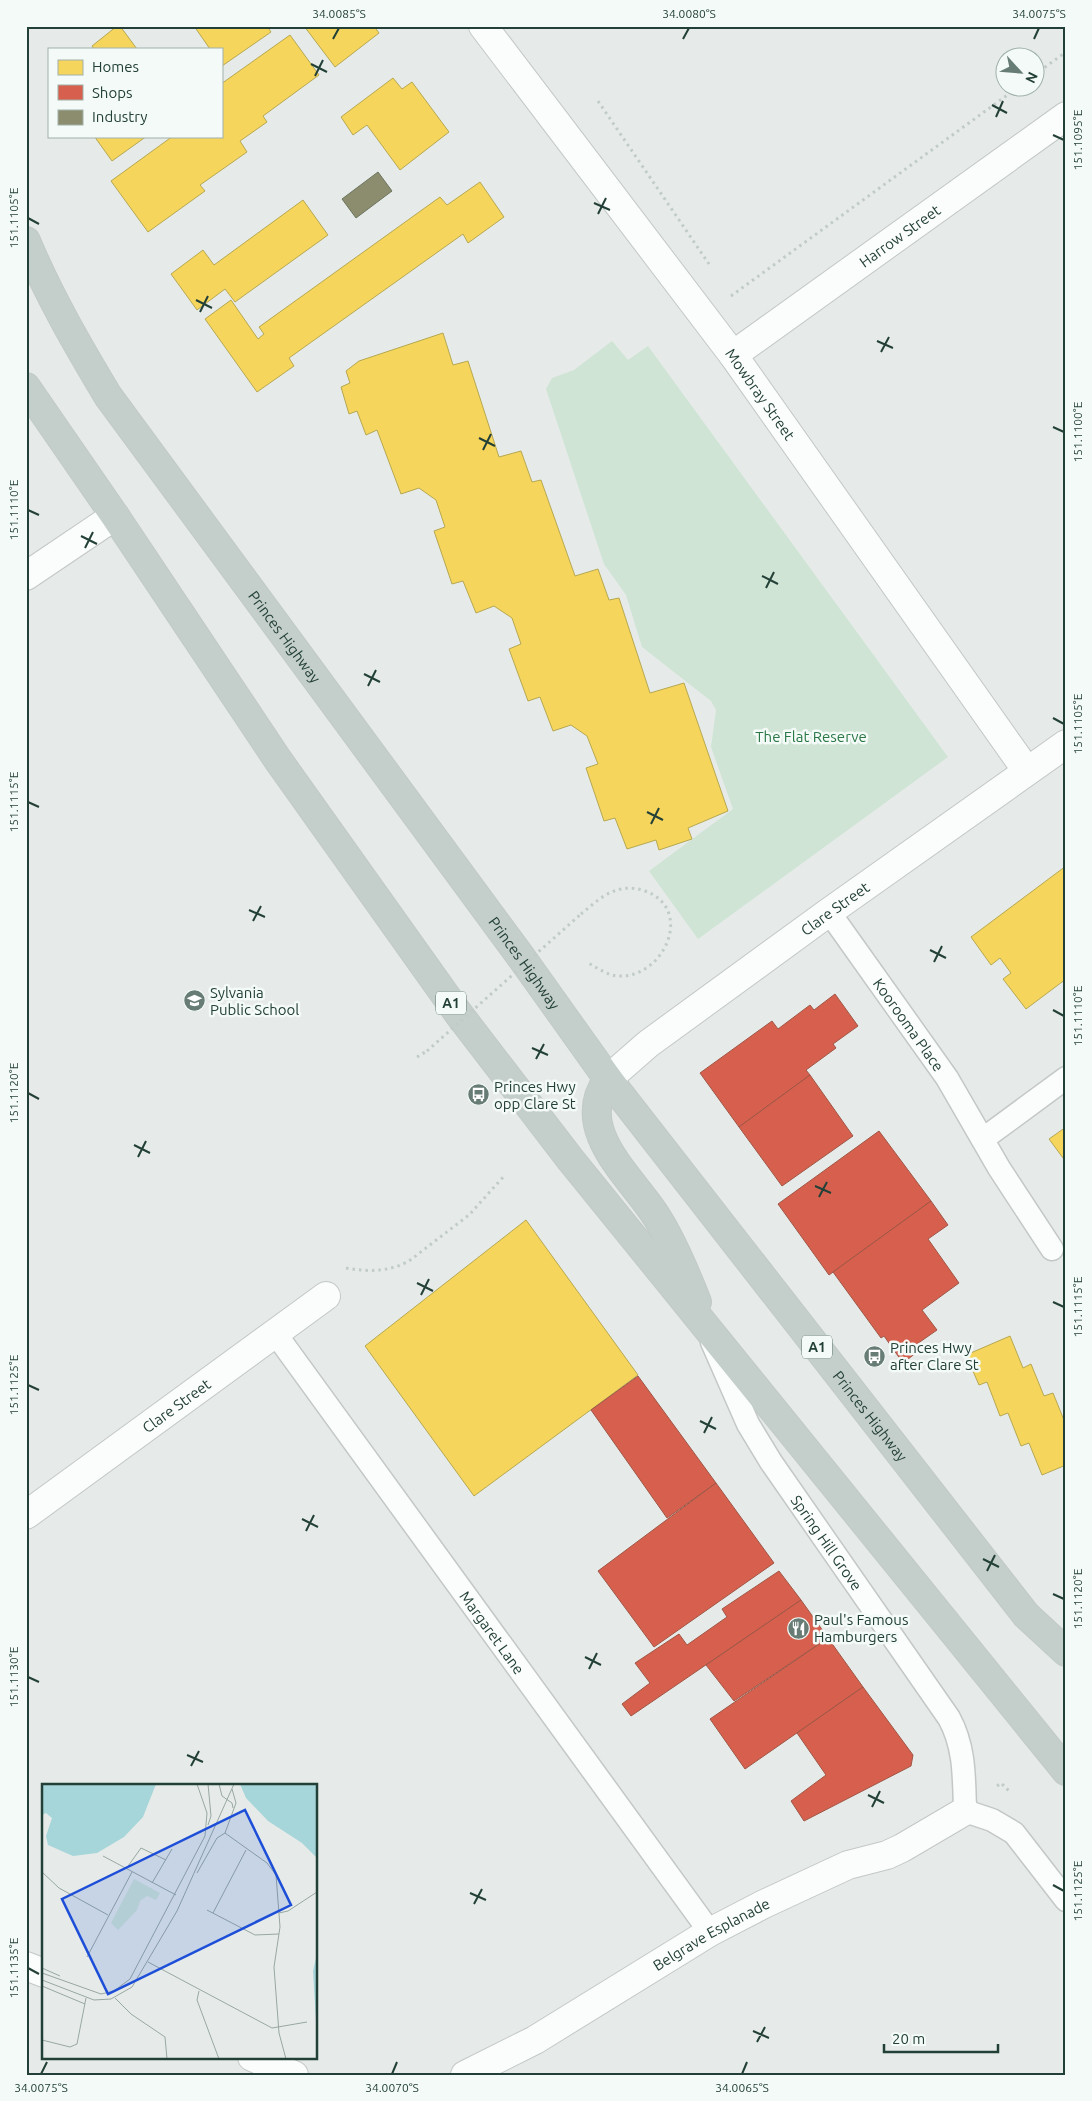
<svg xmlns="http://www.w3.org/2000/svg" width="1092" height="2101" viewBox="0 0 1092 2101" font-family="Ubuntu,sans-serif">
  <rect width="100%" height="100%" fill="#e6ebe9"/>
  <path fill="#cfe4d5" d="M 612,341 L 628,360 L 648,346 L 948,757 L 698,939 L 649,871 L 733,809 L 711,747 L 716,710 L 711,701 L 642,647 L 626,595 L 604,564 L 546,389 L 552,378 L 574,370 Z"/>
  <g fill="#f6d55c" stroke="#b6a851">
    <path d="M 117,26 L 120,26 L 137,49 L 94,49 L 92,46 Z"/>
    <path d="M 194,26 L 267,26 L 271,32 L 222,66 L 221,49 L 210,49 Z"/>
    <path d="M 304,26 L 374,26 L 379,33 L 335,67 Z"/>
    <path d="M 290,35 L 319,75 L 263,116 L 267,122 L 240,141 L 247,152 L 200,185 L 205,191 L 148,232 L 111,181 L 173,136 L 221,136 L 221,84 Z"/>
    <path d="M 393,78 L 402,89 L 412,82 L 449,132 L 400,170 L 367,125 L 353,135 L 341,117 Z"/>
    <path d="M 94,136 L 147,136 L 112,161 Z"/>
    <path d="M 480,182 L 504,217 L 468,243 L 463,234 L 289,358 L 294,366 L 257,392 L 205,319 L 231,300 L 258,339 L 264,334 L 259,327 L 440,197 L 447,205 Z"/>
    <path d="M 303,200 L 328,235 L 235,302 L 225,289 L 197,310 L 171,274 L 203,250 L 214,265 Z"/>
    <path d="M 443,333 L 453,365 L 468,361 L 499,457 L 521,451 L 532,482 L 541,480 L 575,576 L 598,569 L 609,600 L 619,598 L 650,693 L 684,683 L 728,811 L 688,828 L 692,839 L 659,850 L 656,840 L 627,849 L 615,818 L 604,821 L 586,768 L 598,764 L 587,736 L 571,725 L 553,731 L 540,697 L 528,701 L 509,649 L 521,644 L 512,618 L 494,606 L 476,613 L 463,581 L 452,584 L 434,531 L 445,527 L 436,500 L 419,488 L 401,494 L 377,430 L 366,435 L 357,411 L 349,414 L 341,387 L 350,383 L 346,371 L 359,361 Z"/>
    <path d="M 1066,866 L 1066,979 L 1026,1009 L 1003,979 L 1011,973 L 1000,958 L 991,965 L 971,937 Z"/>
    <path d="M 1066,1127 L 1066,1162 L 1049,1139 Z"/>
    <path d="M 526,1220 L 638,1375 L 474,1496 L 365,1346 Z"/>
    <path d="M 1010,1336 L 1023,1368 L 1031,1364 L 1044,1396 L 1053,1393 L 1066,1425 L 1066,1465 L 1042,1475 L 1029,1443 L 1021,1446 L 1008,1413 L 1000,1416 L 987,1382 L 979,1385 L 966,1355 Z"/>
  </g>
  <g fill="#d6604d" stroke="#a05646">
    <path d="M 835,994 L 858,1026 L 833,1044 L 836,1048 L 806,1070 L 810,1075 L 739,1127 L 700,1073 L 772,1021 L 778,1029 L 810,1005 L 814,1010 Z"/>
    <path d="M 810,1075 L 853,1136 L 782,1186 L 739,1127 Z"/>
    <path d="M 879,1131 L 931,1201 L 829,1275 L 778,1204 Z"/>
    <path d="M 931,1201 L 948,1225 L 928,1239 L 959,1283 L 922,1310 L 937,1330 L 917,1344 L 921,1349 L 903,1363 L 884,1336 L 881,1338 L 833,1272 Z"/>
    <path d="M 638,1376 L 716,1483 L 667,1518 L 591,1410 Z"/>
    <path d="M 716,1483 L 774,1563 L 654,1647 L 598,1571 Z"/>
    <path d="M 779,1571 L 801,1600 L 631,1716 L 622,1704 L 650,1683 L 635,1663 L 679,1634 L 687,1645 L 727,1617 L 722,1609 Z"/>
    <path d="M 801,1600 L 828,1638 L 734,1701 L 706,1665 Z"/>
    <path d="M 828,1638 L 863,1687 L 745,1769 L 710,1719 Z"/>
    <path d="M 863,1687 L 913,1755 L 911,1766 L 804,1821 L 791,1801 L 826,1775 L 797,1733 Z"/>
  </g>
  <path fill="#8c8c6e" stroke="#6c755e" d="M 378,172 L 392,191 L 356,218 L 342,199 Z"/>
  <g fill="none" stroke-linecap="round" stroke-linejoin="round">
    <defs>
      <g id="service">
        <path id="s1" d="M 829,912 L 947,1078 L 999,1168 L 1052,1249"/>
        <path d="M 983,1139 L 1066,1078"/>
        <path id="s2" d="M 275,1333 L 710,1932"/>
        <path id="s3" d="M 712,1342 L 748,1424 L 771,1462 L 949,1718 C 965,1747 964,1778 965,1811 L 992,1820 L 1014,1833 L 1066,1900"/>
      </g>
      <g id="minor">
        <path id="s4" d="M 483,26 L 733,355 L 1027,771"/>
        <path id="s5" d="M 733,355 L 1066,116"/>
        <path d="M 26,576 L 115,516"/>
        <path id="s6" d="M 608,1079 L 648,1044 L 829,912 L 1066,744"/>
        <path id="s7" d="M 26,1515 L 326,1296"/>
      </g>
      <g id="tertiary">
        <path d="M 26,1966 L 44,1973"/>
        <path d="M 252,2057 L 294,2075"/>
        <path id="s8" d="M 465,2075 L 535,2040 L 710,1932 L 764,1904 L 848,1865 L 887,1855 L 902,1848 L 965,1811"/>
      </g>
      <g id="trunk">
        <path id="s9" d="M 26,241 C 49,296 78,346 108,396 L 521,957 L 608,1079 L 1026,1615 L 1066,1652"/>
        <path d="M 26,387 L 115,516 L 278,760 L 458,1013 L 570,1159 L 1066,1771"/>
        <path d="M 608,1079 C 571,1130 634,1179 658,1219 C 674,1245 686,1274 697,1302"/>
      </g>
    </defs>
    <use href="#service" stroke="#c3c8c6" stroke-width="25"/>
    <use href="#minor" stroke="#c3c8c6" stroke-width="30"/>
    <use href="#tertiary" stroke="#c3c8c6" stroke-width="30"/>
    <use href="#trunk" stroke="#c2cac7" stroke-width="30"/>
    <g stroke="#c1cbc7" stroke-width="3" stroke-dasharray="2.5 4" stroke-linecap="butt">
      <path d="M 1034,75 L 1066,52"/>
      <path d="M 598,101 L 709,264"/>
      <path d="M 731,296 L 1017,88"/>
      <path d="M 581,914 C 590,907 601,896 612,892 C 623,887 634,887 645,891 C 695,909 664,978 619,976 C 608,976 598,968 588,963"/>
      <path d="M 417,1057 L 427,1051"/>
      <path d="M 346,1268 C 368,1272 389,1272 409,1261 L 469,1215 L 505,1175"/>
      <path d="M 997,1786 L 1001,1783 L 1011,1793"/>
    </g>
    <use href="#service" stroke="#fbfcfc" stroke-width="22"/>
    <use href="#minor" stroke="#fbfcfc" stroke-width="28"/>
    <use href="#tertiary" stroke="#fbfcfc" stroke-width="28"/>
    <use href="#trunk" stroke="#c4ceca" stroke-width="28"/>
    <path stroke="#c1cbc7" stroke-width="3" stroke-dasharray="2.5 4" stroke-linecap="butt" d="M 427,1051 L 581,914"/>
  </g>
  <path fill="none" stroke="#224037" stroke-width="2" d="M 333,39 L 339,28M 683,39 L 689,28M 1034,39 L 1039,28M 311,64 L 327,72M 315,76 L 323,60M 992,105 L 1007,113M 996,117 L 1003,101M 1053,135 L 1064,140M 594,203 L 610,210M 598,214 L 606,198M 28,218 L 39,224M 196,300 L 212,308M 200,312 L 208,296M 877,341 L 893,348M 881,352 L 889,337M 1053,427 L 1064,432M 479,438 L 495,446M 483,450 L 491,434M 28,510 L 39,515M 81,536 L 97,544M 85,548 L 93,532M 762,576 L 778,584M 766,588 L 774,572M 364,674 L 380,682M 368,686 L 376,670M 1053,718 L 1064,724M 28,802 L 39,807M 647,812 L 663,820M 651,824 L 659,808M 249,910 L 265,917M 253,921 L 261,906M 930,950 L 946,958M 934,962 L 942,946M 1053,1010 L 1064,1016M 532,1048 L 548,1055M 536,1059 L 544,1044M 28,1093 L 39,1099M 134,1145 L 150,1153M 138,1157 L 146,1141M 815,1186 L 831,1193M 819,1197 L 827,1182M 417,1283 L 433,1291M 421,1295 L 429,1279M 1053,1302 L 1064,1307M 28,1385 L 39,1390M 700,1421 L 716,1429M 704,1433 L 712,1417M 302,1519 L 318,1527M 306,1531 L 314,1515M 983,1559 L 999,1567M 987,1571 L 995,1555M 1053,1594 L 1064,1599M 585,1657 L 601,1665M 589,1669 L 597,1653M 28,1677 L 39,1682M 187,1755 L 203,1762M 191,1766 L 199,1751M 868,1795 L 884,1803M 872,1807 L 880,1791M 1053,1885 L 1064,1891M 470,1893 L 486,1900M 474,1904 L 482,1889M 28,1968 L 39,1974M 753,2031 L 769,2038M 757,2042 L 765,2027M 41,2074 L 47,2062M 392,2074 L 397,2062M 742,2074 L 747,2062"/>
  <defs>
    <symbol id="school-disc" viewBox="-11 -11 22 22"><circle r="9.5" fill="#677c75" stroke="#f4faf7"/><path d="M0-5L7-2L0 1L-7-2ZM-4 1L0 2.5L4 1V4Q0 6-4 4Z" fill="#fff"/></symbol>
    <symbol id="bus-disc" viewBox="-11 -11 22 22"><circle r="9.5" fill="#677c75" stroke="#f4faf7"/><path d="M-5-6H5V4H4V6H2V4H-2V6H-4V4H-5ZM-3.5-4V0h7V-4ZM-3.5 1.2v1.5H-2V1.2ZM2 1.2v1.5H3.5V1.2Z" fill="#fff"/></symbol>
    <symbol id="restaurant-disc" viewBox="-11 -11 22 22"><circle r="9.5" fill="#677c75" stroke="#f4faf7"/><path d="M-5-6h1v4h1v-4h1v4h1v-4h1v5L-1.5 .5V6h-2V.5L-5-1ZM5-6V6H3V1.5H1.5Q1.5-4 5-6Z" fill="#fff"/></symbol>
  </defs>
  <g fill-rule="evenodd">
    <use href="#school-disc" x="182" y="988" width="25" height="25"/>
    <use href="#bus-disc" x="466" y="1082" width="25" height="25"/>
    <use href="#bus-disc" x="862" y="1344" width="25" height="25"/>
    <use href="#restaurant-disc" x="786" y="1616" width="25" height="25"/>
  </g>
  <g text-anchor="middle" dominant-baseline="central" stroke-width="5" stroke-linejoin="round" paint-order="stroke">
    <g fill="#f4faf7" stroke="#617871" stroke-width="1">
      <rect x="436" y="991.5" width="30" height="23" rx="4"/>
      <rect x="802" y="1335.5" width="30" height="23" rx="4"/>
    </g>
    <g font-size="14" font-weight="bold" fill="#224037">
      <text x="451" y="1003">A1</text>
      <text x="817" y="1347">A1</text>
    </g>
    <g font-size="15" fill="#224037" stroke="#f4faf7">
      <text stroke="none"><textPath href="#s5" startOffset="205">Harrow Street</textPath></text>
      <text stroke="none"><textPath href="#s4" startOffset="461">Mowbray Street</textPath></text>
      <text stroke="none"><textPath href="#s9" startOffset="474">Princes Highway</textPath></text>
      <text stroke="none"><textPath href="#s6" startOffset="284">Clare Street</textPath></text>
      <text stroke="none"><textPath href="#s9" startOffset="879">Princes Highway</textPath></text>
      <text stroke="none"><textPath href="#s1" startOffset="138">Koorooma Place</textPath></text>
      <text stroke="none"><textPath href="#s7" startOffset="186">Clare Street</textPath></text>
      <text stroke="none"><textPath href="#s9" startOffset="1449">Princes Highway</textPath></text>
      <text stroke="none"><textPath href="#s3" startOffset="232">Spring Hill Grove</textPath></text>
      <text stroke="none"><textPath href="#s2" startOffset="370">Margaret Lane</textPath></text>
      <text stroke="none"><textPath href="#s8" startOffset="284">Belgrave Esplanade</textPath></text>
    </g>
    <g font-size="15" fill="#2a7846" stroke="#f4faf7">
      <text x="811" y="736">The Flat Reserve</text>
    </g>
    <g font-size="15" fill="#224037" stroke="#f4faf7" text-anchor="start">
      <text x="210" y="992">Sylvania<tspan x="210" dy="17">Public School</tspan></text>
      <text x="494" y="1086">Princes Hwy<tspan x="494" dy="17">opp Clare St</tspan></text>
      <text x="890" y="1347">Princes Hwy<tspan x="890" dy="17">after Clare St</tspan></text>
      <text x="814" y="1619">Paul's Famous<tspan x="814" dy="17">Hamburgers</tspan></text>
    </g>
  </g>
  <g transform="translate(42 1784)">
    <rect width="275" height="275" fill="#e6ebe9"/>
    <path d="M 92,95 L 118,109 L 114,116 L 105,112 L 98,117 L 95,126 L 76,146 L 69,139 Z" fill="#cfe4d5"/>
    <path d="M 114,0 L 101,33 L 82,53 L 55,69 L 31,72 L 6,61 L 4,52 L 10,34 L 4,29 L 0,31 L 0,0 ZM 198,0 L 275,0 L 275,74 L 260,59 L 226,37 L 204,14 ZM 275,170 L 275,254 L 271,187 Z" fill="#a6d5da"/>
    <path fill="none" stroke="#98a7a2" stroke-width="1" d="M 177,0 L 180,12 L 190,19 L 191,24M 166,41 L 169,32 L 166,0M 183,49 L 225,79 L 234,91 L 238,143 L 232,183 L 237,249 L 244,275M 183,49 L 194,19 L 190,5M 61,72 L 134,111M 84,85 L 99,64 L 124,76M 0,88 L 17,104 L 66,131M 155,89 L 175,54 L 183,49M 110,99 L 130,65M 165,126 L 213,151 L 237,150M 171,129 L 204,66M 237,129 L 246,127 L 275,108M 45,173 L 90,88M 106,178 L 230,244 L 265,238M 0,184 L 18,192M 0,189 L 59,210 L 72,207 L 88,195 L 163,52 L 165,29 L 155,0M 0,196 L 52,216 L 69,215 L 90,203 L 135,127 L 192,0M 0,202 L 43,220M 157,207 L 155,216 L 177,275M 73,214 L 89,230 L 123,253 L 125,275M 0,256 L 28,263 L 35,260 L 44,214"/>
    <path fill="#1d4ed8" fill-opacity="0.15" stroke="#1d4ed8" stroke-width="2.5" d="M 203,26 L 249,121 L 66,210 L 20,115 Z"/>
    <rect width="275" height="275" fill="none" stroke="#224037" stroke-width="2.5"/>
  </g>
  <rect width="1092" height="2101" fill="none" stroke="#f4faf7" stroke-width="55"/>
  <rect x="48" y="48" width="175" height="90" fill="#f4faf7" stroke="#a0b0aa"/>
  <rect x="58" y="60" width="25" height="15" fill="#f6d55c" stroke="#a0b0aa"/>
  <text x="92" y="72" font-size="15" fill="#224037">Homes</text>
  <rect x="58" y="85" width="25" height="15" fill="#d6604d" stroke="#a0b0aa"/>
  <text x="92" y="98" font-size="15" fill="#224037">Shops</text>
  <rect x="58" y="110" width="25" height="15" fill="#8c8c6e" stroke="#a0b0aa"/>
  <text x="92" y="122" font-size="15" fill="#224037">Industry</text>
  <g transform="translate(1020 72) rotate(116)"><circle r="24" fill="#f4faf7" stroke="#a0b0aa"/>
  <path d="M0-4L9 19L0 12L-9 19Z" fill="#677c75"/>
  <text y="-8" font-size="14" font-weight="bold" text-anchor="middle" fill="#224037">N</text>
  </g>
  <path d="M884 2044v8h114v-8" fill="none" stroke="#224037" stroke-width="2.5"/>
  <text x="892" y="2044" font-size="15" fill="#224037" stroke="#f4faf7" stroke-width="4" paint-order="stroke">20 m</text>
  <rect x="28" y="28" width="1036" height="2046" fill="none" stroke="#224037" stroke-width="2"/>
  <g font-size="12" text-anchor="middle" fill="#224037">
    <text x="339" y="18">34.0085°S</text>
    <text x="689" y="18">34.0080°S</text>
    <text x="1039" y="18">34.0075°S</text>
    <text transform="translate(1078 140) rotate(-90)" y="4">151.1095°E</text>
    <text transform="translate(14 218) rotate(-90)" y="4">151.1105°E</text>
    <text transform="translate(1078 432) rotate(-90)" y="4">151.1100°E</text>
    <text transform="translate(14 510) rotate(-90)" y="4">151.1110°E</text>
    <text transform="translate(1078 724) rotate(-90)" y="4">151.1105°E</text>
    <text transform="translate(14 802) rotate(-90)" y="4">151.1115°E</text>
    <text transform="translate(1078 1016) rotate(-90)" y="4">151.1110°E</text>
    <text transform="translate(14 1093) rotate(-90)" y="4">151.1120°E</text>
    <text transform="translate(1078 1307) rotate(-90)" y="4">151.1115°E</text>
    <text transform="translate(14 1385) rotate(-90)" y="4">151.1125°E</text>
    <text transform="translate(1078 1599) rotate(-90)" y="4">151.1120°E</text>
    <text transform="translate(14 1677) rotate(-90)" y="4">151.1130°E</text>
    <text transform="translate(1078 1891) rotate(-90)" y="4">151.1125°E</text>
    <text transform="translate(14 1968) rotate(-90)" y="4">151.1135°E</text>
    <text x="41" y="2092">34.0075°S</text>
    <text x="392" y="2092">34.0070°S</text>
    <text x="742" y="2092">34.0065°S</text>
  </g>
</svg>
